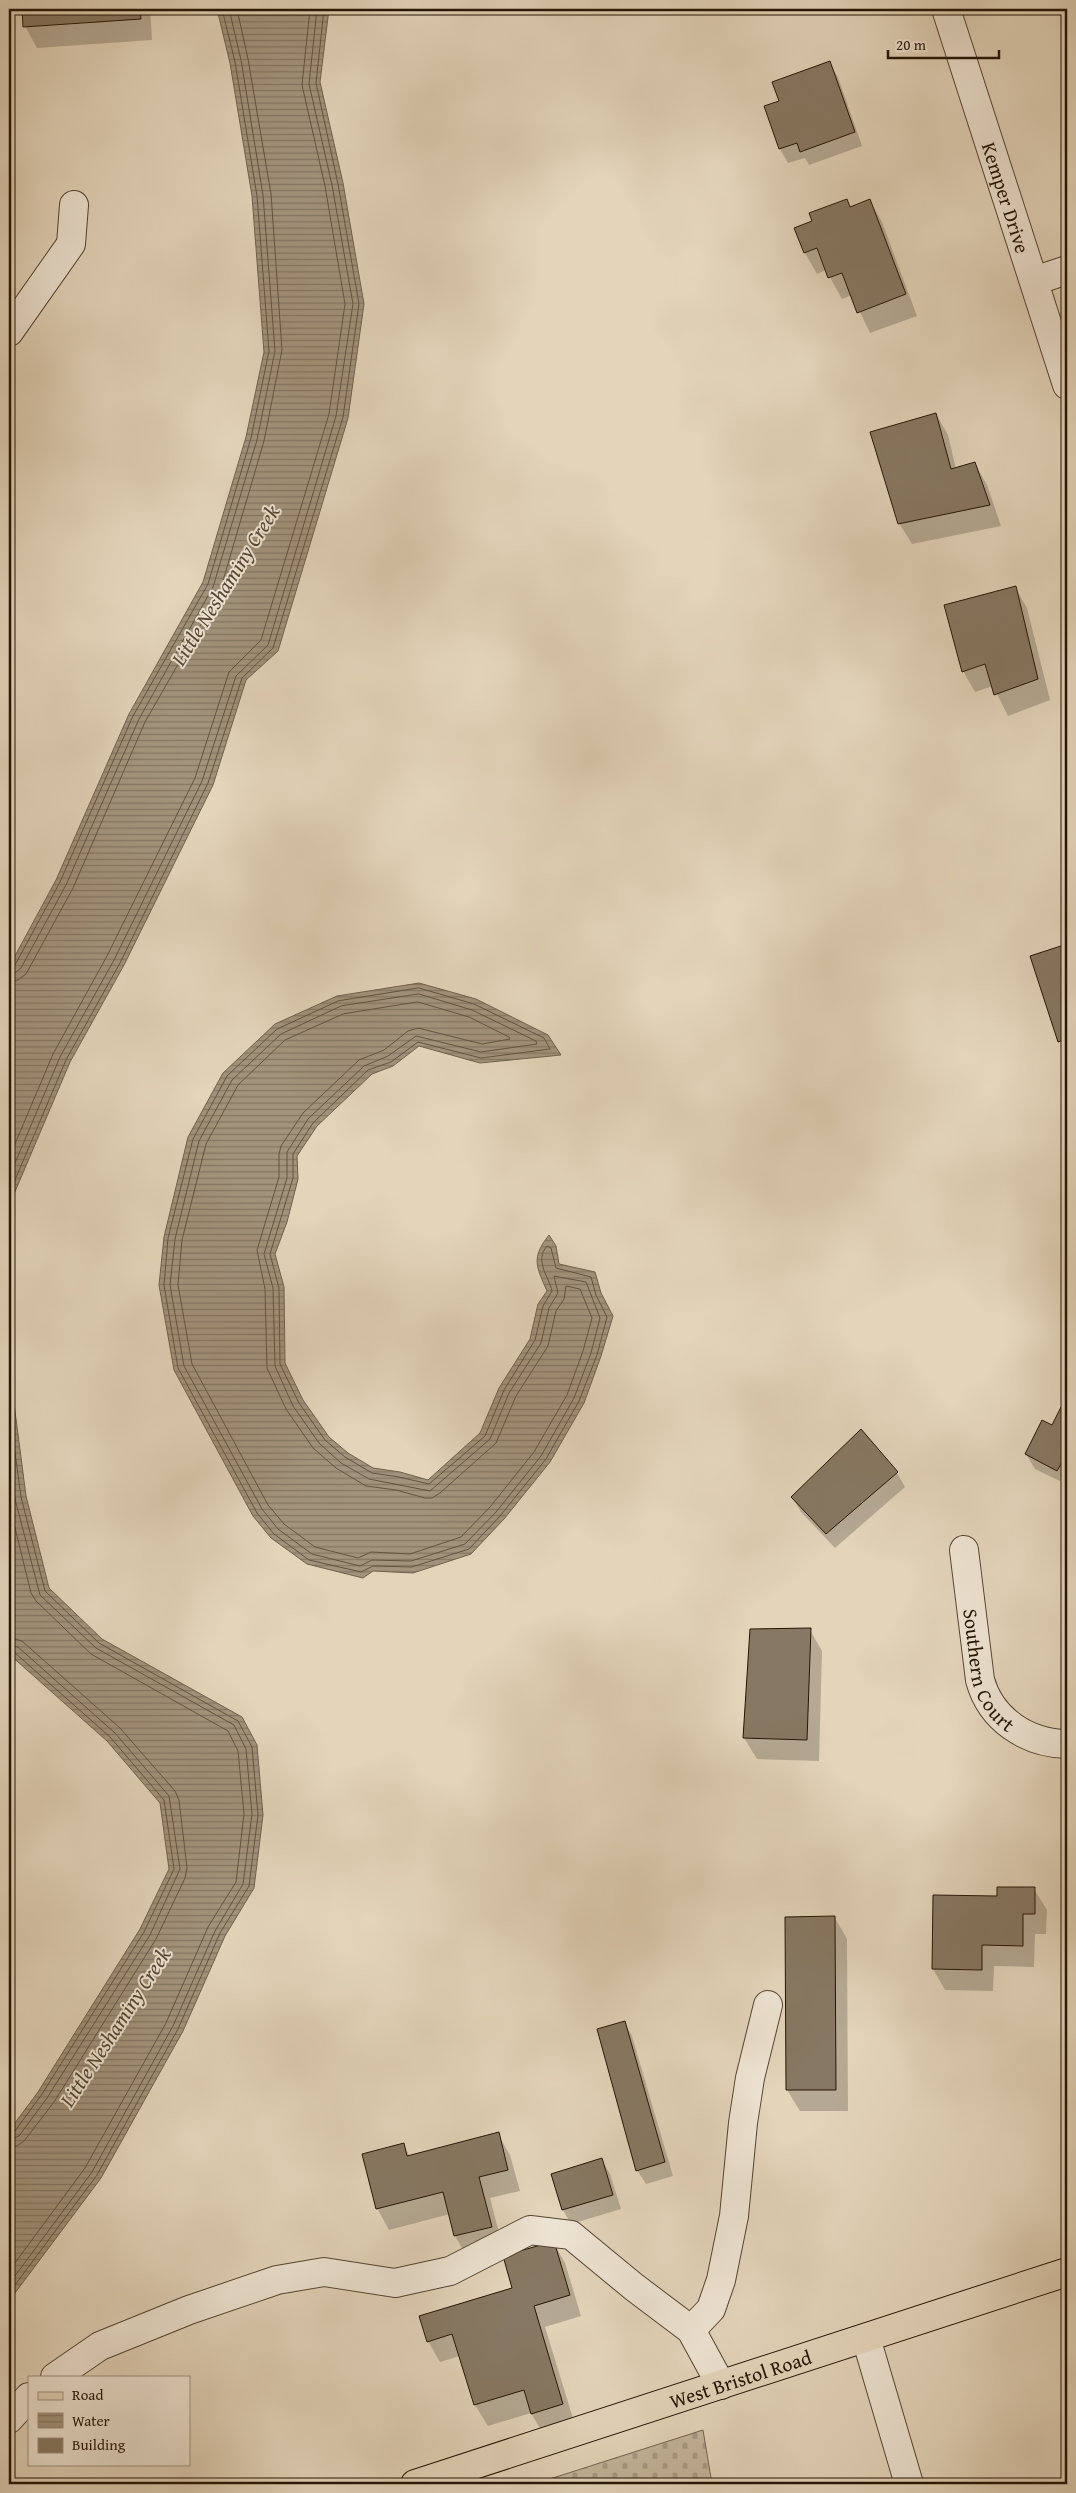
<svg xmlns="http://www.w3.org/2000/svg" width="1076" height="2493" viewBox="0 0 1076 2493" font-family="'Gentium Book Plus',serif">
  <defs>
    <pattern id="cemetery-stones" width="16" height="16" patternUnits="userSpaceOnUse" patternTransform="scale(1.25)"><rect width="16" height="16" fill="#c3b49b"/><path d="M2 7V4a2 2 0 0 1 4 0v3zM10 15v-3a2 2 0 0 1 4 0v3z" fill="#a79a84"/></pattern>
    <pattern id="water-rules" width="6" height="5" patternUnits="userSpaceOnUse" patternTransform="scale(1.25)"><rect width="6" height="5" fill="#a2937c"/><path d="M0 2.5h6" fill="none" stroke="#847764"/></pattern>
  </defs>
  <rect width="100%" height="100%" fill="#e3d4ba"/>
  <filter id="stains"><feTurbulence type="fractalNoise" baseFrequency=".004" numOctaves="4"/><feColorMatrix values="0 0 0 0 .2 0 0 0 0 .09 0 0 0 0 .02 0 0 0 .5 -.17"/></filter>
  <radialGradient id="worn" r=".72"><stop offset=".6" stop-color="#630" stop-opacity="0"/><stop offset="1" stop-color="#630" stop-opacity=".3"/></radialGradient>
  <path fill="url(#cemetery-stones)" stroke="#746450" d="M 703,2430 L 712,2484 L 534,2484 Z"/>
  <g fill="url(#water-rules)" stroke="#70614c">
    <path d="M 217,9 L 329,9 L 320,82 L 343,183 L 364,304 L 348,418 L 278,651 L 246,680 L 213,785 L 124,965 L 70,1062 L 14,1194 L 9,1223 L 9,967 L 56,880 L 129,714 L 203,582 L 246,437 L 264,352 L 252,196 L 230,63 Z"/>
    <path d="M 419,983 L 476,999 L 548,1035 L 561,1055 L 480,1063 L 419,1046 L 393,1066 L 372,1074 L 317,1126 L 297,1156 L 298,1179 L 287,1222 L 275,1254 L 284,1287 L 285,1363 L 303,1400 L 329,1437 L 348,1453 L 373,1468 L 400,1472 L 428,1480 L 480,1433 L 499,1388 L 530,1339 L 538,1304 L 547,1291 C 536,1266 531,1258 549,1235 L 556,1246 L 559,1264 L 595,1272 L 601,1293 L 613,1316 L 601,1356 L 584,1403 L 550,1462 L 504,1519 L 471,1554 L 413,1573 L 373,1571 L 363,1578 L 307,1564 L 271,1538 L 253,1516 L 174,1370 L 159,1285 L 164,1237 L 188,1137 L 223,1073 L 275,1024 L 337,996 Z"/>
    <path d="M 9,1365 L 26,1496 L 49,1588 L 102,1639 L 242,1717 L 257,1745 L 263,1815 L 254,1888 L 225,1936 L 183,2031 L 101,2178 L 9,2301 L 9,2131 L 38,2092 L 140,1929 L 169,1869 L 160,1803 L 107,1741 L 9,1654 Z"/>
  </g>
  <g fill="#0003">
    <path d="M 23,9 L 150,9 L 152,40 L 37,48 L 25,26 Z"/>
    <path d="M 829,63 L 838,77 L 862,146 L 809,165 L 805,158 L 788,163 L 780,149 L 765,107 L 781,102 Z"/>
    <path d="M 847,200 L 851,208 L 870,201 L 882,222 L 917,316 L 870,333 L 852,295 L 842,299 L 826,270 L 817,274 L 805,253 L 796,228 L 814,221 Z"/>
    <path d="M 936,414 L 948,435 L 956,469 L 975,464 L 987,485 L 1001,526 L 912,544 L 899,523 Z"/>
    <path d="M 1015,587 L 1027,608 L 1050,700 L 1008,716 L 993,686 L 975,692 L 963,671 Z"/>
    <path d="M 1067,945 L 1067,1055 L 1060,1041 L 1032,957 Z"/>
    <path d="M 1061,1409 L 1067,1412 L 1066,1484 L 1035,1469 L 1026,1454 L 1052,1426 Z"/>
    <path d="M 861,1431 L 897,1473 L 905,1487 L 835,1548 L 801,1512 L 792,1497 Z"/>
    <path d="M 810,1630 L 822,1651 L 819,1761 L 757,1759 L 744,1738 Z"/>
    <path d="M 1034,1889 L 1047,1910 L 1046,1934 L 1035,1934 L 1034,1967 L 994,1966 L 993,1991 L 945,1990 L 933,1969 L 934,1896 L 998,1898 Z"/>
    <path d="M 835,1918 L 847,1939 L 848,2111 L 800,2111 L 787,2090 Z"/>
    <path d="M 624,2022 L 632,2036 L 673,2176 L 646,2184 L 637,2170 Z"/>
    <path d="M 498,2134 L 510,2155 L 520,2191 L 490,2198 L 503,2248 L 467,2257 L 455,2236 L 450,2214 L 389,2230 L 377,2208 L 403,2145 L 410,2156 Z"/>
    <path d="M 602,2160 L 610,2174 L 621,2209 L 571,2224 L 563,2210 L 552,2175 Z"/>
    <path d="M 553,2242 L 565,2263 L 581,2316 L 545,2327 L 575,2425 L 544,2435 L 531,2413 L 488,2426 L 475,2405 L 460,2356 L 440,2362 L 428,2341 L 514,2288 Z"/>
  </g>
  <g fill="none" stroke-linecap="round" stroke-linejoin="round">
    <g stroke="#635440" stroke-width="1">
      <path d="M 9,968 L 15,965 L 60,882 L 133,716 L 208,584 L 251,438 L 269,351 L 257,196 L 235,62 L 222,9"/>
      <path d="M 9,974 L 15,973 L 21,968 L 66,885 L 139,719 L 213,587 L 257,440 L 275,351 L 263,195 L 241,60 L 229,9"/>
      <path d="M 9,982 L 18,980 L 26,974 L 73,888 L 145,722 L 220,591 L 264,441 L 282,350 L 271,194 L 248,59 L 237,9"/>
      <path d="M 419,988 L 474,1004 L 544,1038 L 550,1049 L 481,1058 L 418,1042 L 391,1062 L 368,1070 L 313,1123 L 293,1154 L 293,1178 L 270,1254 L 279,1288 L 280,1364 L 299,1403 L 325,1440 L 345,1457 L 372,1473 L 399,1477 L 429,1484 L 485,1436 L 504,1390 L 535,1340 L 543,1306 L 552,1291 C 549,1277 534,1261 547,1246 L 551,1248 L 556,1268 L 591,1277 L 596,1295 L 607,1317 L 597,1355 L 579,1401 L 546,1459 L 500,1516 L 469,1549 L 412,1567 L 373,1566 L 361,1572 L 309,1560 L 274,1534 L 257,1513 L 178,1368 L 164,1285 L 168,1238 L 193,1139 L 227,1076 L 277,1029 L 338,1001 Z"/>
      <path d="M 419,994 L 472,1010 L 536,1041 L 537,1044 L 481,1052 L 416,1036 L 388,1056 L 364,1066 L 308,1119 L 287,1152 L 287,1178 L 264,1254 L 273,1288 L 275,1366 L 293,1406 L 319,1443 L 341,1463 L 369,1479 L 430,1491 L 490,1439 L 509,1393 L 541,1343 L 549,1308 L 558,1293 L 554,1276 L 586,1282 L 600,1318 L 591,1353 L 574,1398 L 541,1456 L 496,1512 L 465,1544 L 411,1561 L 372,1560 L 360,1566 L 312,1554 L 278,1529 L 262,1509 L 184,1366 L 170,1285 L 175,1239 L 199,1141 L 232,1080 L 281,1034 L 341,1006 Z"/>
      <path d="M 418,1002 L 469,1017 L 509,1037 L 510,1039 L 482,1044 L 418,1028 L 408,1031 L 384,1050 L 359,1060 L 303,1113 L 281,1146 L 279,1154 L 279,1177 L 257,1250 L 265,1289 L 267,1368 L 286,1409 L 313,1448 L 336,1468 L 366,1486 L 396,1490 L 425,1498 L 432,1498 L 440,1493 L 496,1443 L 516,1396 L 548,1346 L 556,1311 L 564,1299 L 566,1286 L 580,1289 L 592,1318 L 583,1351 L 567,1395 L 534,1452 L 490,1507 L 461,1537 L 410,1554 L 371,1552 L 358,1558 L 315,1547 L 284,1524 L 268,1505 L 192,1364 L 178,1285 L 182,1240 L 206,1144 L 238,1085 L 285,1040 L 343,1014 Z"/>
      <path d="M 9,1158 L 53,1054 L 107,956 L 195,778 L 229,672 L 261,640 L 329,414 L 345,304 L 325,186 L 302,85 L 310,9"/>
      <path d="M 9,1177 L 60,1057 L 114,960 L 202,781 L 236,676 L 268,645 L 336,416 L 353,304 L 332,185 L 309,84 L 317,9"/>
      <path d="M 9,1194 L 66,1060 L 120,963 L 208,783 L 242,678 L 273,648 L 343,417 L 359,304 L 338,184 L 316,83 L 324,9"/>
      <path d="M 9,1408 L 21,1497 L 45,1591 L 99,1643 L 238,1721 L 252,1747 L 258,1815 L 249,1886 L 220,1933 L 178,2029 L 97,2175 L 9,2293"/>
      <path d="M 9,1452 L 15,1499 L 40,1595 L 96,1648 L 234,1725 L 246,1749 L 252,1814 L 243,1884 L 215,1931 L 173,2026 L 92,2172 L 9,2284"/>
      <path d="M 9,1503 L 31,1593 L 36,1601 L 91,1654 L 228,1731 L 238,1751 L 244,1814 L 236,1882 L 208,1927 L 166,2023 L 85,2168 L 9,2271"/>
      <path d="M 9,1637 L 22,1641 L 120,1728 L 175,1791 L 179,1800 L 187,1868 L 185,1878 L 156,1939 L 54,2102 L 24,2141 L 17,2146 L 9,2147"/>
      <path d="M 9,1645 L 18,1647 L 115,1733 L 169,1796 L 180,1869 L 150,1935 L 47,2098 L 19,2136 L 9,2140"/>
      <path d="M 9,1651 L 14,1652 L 110,1737 L 164,1800 L 174,1869 L 144,1932 L 42,2094 L 15,2131 L 9,2133"/>
    </g>
  </g>
  <g fill="#877863" stroke="#241505">
    <path d="M 22,9 L 140,9 L 141,19 L 23,27 Z"/>
    <path d="M 830,61 L 855,132 L 800,152 L 797,143 L 779,149 L 764,106 L 779,101 L 772,82 Z"/>
    <path d="M 847,199 L 850,207 L 870,199 L 906,294 L 857,313 L 842,273 L 828,278 L 817,248 L 804,253 L 794,228 L 812,221 L 809,213 Z"/>
    <path d="M 936,413 L 951,469 L 975,462 L 990,505 L 898,524 L 870,432 Z"/>
    <path d="M 1016,586 L 1038,679 L 994,695 L 985,664 L 962,672 L 944,605 Z"/>
    <path d="M 1067,944 L 1067,1039 L 1058,1042 L 1030,956 Z"/>
    <path d="M 1061,1407 L 1067,1411 L 1067,1465 L 1062,1462 L 1057,1471 L 1025,1454 L 1042,1420 L 1052,1425 Z"/>
    <path d="M 861,1429 L 898,1472 L 826,1534 L 791,1497 Z"/>
    <path d="M 811,1628 L 807,1740 L 743,1738 L 750,1629 Z"/>
    <path d="M 997,1887 L 1035,1887 L 1035,1914 L 1023,1914 L 1023,1946 L 982,1945 L 982,1970 L 932,1969 L 933,1895 L 997,1896 Z"/>
    <path d="M 835,1916 L 836,2090 L 786,2090 L 785,1917 Z"/>
    <path d="M 625,2021 L 665,2162 L 636,2171 L 597,2029 Z"/>
    <path d="M 499,2132 L 508,2170 L 479,2177 L 492,2227 L 454,2236 L 443,2192 L 376,2209 L 362,2154 L 404,2143 L 407,2156 Z"/>
    <path d="M 602,2158 L 613,2195 L 562,2210 L 551,2174 Z"/>
    <path d="M 554,2241 L 570,2295 L 534,2306 L 563,2404 L 531,2414 L 524,2390 L 474,2405 L 452,2334 L 427,2342 L 419,2316 L 512,2288 L 503,2256 Z"/>
  </g>
  <g fill="none" stroke-linecap="round" stroke-linejoin="round">
    <defs>
      <g id="minor">
        <path id="s1" d="M 946,9 L 1067,385"/>
        <path d="M 1034,281 L 1067,270"/>
        <path d="M 9,332 L 71,244 L 74,205"/>
        <path id="s2" d="M 964,1550 L 980,1680 C 991,1720 1027,1743 1067,1744"/>
        <path d="M 691,2330 L 711,2309 L 721,2280 L 734,2216 L 743,2123 L 750,2078 L 768,2005"/>
        <path d="M 866,2338 L 909,2484"/>
        <path d="M 55,2377 L 100,2346 L 189,2310 L 277,2280 L 324,2272 L 395,2283 L 450,2271 L 530,2230 L 571,2235 L 634,2287 L 691,2330 L 721,2385"/>
        <path d="M 9,2419 L 29,2397"/>
      </g>
      <g id="major">
        <path id="s3" d="M 415,2484 L 1067,2272"/>
      </g>
    </defs>
    <use href="#minor" stroke="#544532" stroke-width="30"/>
    <use href="#major" stroke="#241505" stroke-width="30"/>
    <use href="#minor" stroke="#ede3d2" stroke-width="28"/>
    <use href="#major" stroke="#e3d4ba" stroke-width="28"/>
  </g>
  <g text-anchor="middle" dominant-baseline="central" stroke-width="4" stroke-linejoin="round" paint-order="stroke">
    <g font-size="20" fill="#241505" stroke="#ede3d2">
      <text stroke="none"><textPath href="#s1" startOffset="198">Kemper Drive</textPath></text>
      <text stroke="none"><textPath href="#s2" startOffset="124">Southern Court</textPath></text>
      <text stroke="none"><textPath href="#s3" startOffset="342">West Bristol Road</textPath></text>
    </g>
    <g font-size="21" font-style="italic" fill="#564735" stroke="#ede3d2">
      <text transform="translate(225 585) rotate(-58)">Little Neshaminy Creek</text>
      <text transform="translate(115 2027) rotate(-57)">Little Neshaminy Creek</text>
    </g>
  </g>
  <rect width="1076" height="2493" fill="none" stroke="#e3d4ba" stroke-width="30"/>
  <rect x="10" y="10" width="1056" height="2473" fill="none" stroke="#241505" stroke-width="2.5"/>
  <rect x="15" y="15" width="1046" height="2463" fill="none" stroke="#241505"/>
  <rect x="28" y="2376" width="162" height="90" fill="#ede3d2" stroke="#9d9180"/>
  <rect x="38" y="2392" width="25" height="8" fill="#e3d4ba" stroke="#9d9180"/>
  <text x="72" y="2400" font-size="15" fill="#241505">Road</text>
  <rect x="38" y="2413" width="25" height="15" fill="url(#water-rules)" stroke="#9d9180"/>
  <text x="72" y="2426" font-size="15" fill="#241505">Water</text>
  <rect x="38" y="2438" width="25" height="15" fill="#877863" stroke="#9d9180"/>
  <text x="72" y="2450" font-size="15" fill="#241505">Building</text>
  <path d="M888 50v8h111v-8" fill="none" stroke="#241505" stroke-width="2.5"/>
  <text x="896" y="50" font-size="15" fill="#241505" stroke="#ede3d2" stroke-width="4" paint-order="stroke">20 m</text>
  <rect width="100%" height="100%" filter="url(#stains)"/>
  <rect width="100%" height="100%" fill="url(#worn)"/>
</svg>
